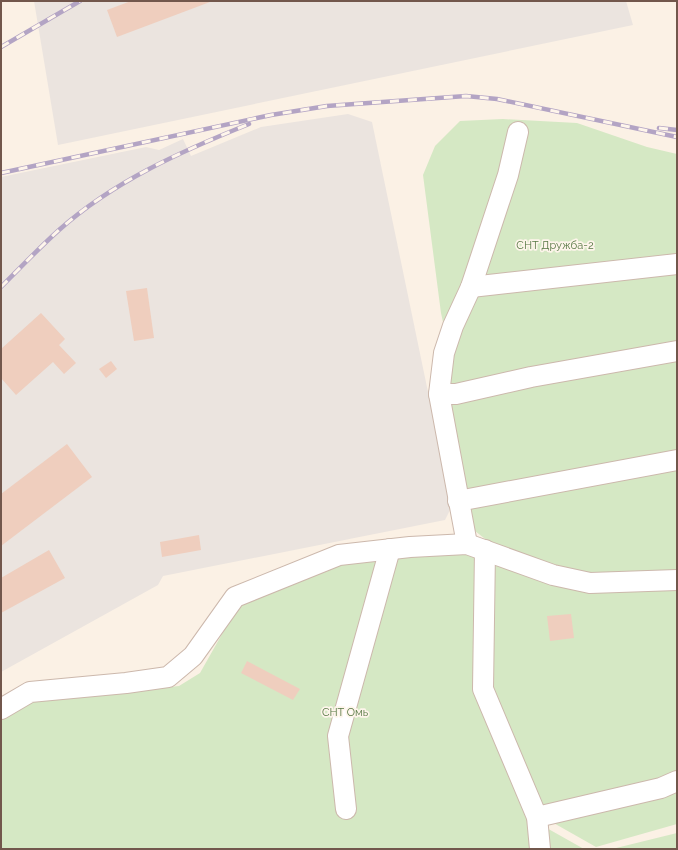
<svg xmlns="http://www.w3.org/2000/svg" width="678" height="850" viewBox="0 0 678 850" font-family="Raleway,sans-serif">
  <rect width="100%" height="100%" fill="#fbf1e5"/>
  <g fill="#ebe4df">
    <path d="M 34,1 L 626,1 L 633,25 L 58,145 Z"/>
    <path d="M 348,114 L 372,122 L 451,503 L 449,512 L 445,520 L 163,576 L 158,585 L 1,672 L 1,177 L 146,147 L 159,150 L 183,139 L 191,156 L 261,127 Z"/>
  </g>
  <g fill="#d5e8c4">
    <path d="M 503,119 L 577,123 L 647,147 L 677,154 L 677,824 L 596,847 L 543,817 L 487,685 L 489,542 L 475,531 L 449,403 L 451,358 L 441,313 L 423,175 L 435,146 L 460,121 Z"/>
    <path d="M 465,551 L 481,557 L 479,646 L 536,822 L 584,849 L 1,849 L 1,719 L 29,702 L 179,686 L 200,673 L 239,604 L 340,561 Z"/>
    <path d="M 677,833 L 677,849 L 612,849 Z"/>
  </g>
  <g fill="#efcebe">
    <path d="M 131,1 L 210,1 L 210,2 L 117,37 L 107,10 Z"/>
    <path d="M 147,288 L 154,338 L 134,341 L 126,291 Z"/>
    <path d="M 41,313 L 65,339 L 59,345 L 76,363 L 64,374 L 53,362 L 16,395 L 1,378 L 1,349 Z"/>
    <path d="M 111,361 L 117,369 L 106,378 L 99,369 Z"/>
    <path d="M 67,444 L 92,477 L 1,546 L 1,494 Z"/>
    <path d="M 199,535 L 201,550 L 162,557 L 160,542 Z"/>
    <path d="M 49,550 L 65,578 L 1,613 L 1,578 Z"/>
    <path d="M 571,614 L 574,638 L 550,641 L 547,616 Z"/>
    <path d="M 247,661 L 300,689 L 293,700 L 241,673 Z"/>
  </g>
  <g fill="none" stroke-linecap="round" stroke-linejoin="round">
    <defs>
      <g id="minor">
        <path d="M 471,287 L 677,264"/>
        <path d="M 439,394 L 456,394 L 531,377 L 677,351"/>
        <path d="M 458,501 L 677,460"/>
        <path d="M 467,544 L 439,394 L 444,353 L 453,326 L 471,287 L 508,175 L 518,132"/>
        <path d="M 485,550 L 483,689 L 537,817 L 540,849"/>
        <path d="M 1,709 L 30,692 L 126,683 L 168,677 L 193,656 L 235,597 L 339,555 L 410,547 L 467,544 L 553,575 L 590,583 L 677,580"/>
        <path d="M 346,809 L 338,736 L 390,549"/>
        <path d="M 537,817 L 661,788 L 677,781"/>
      </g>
    </defs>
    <use href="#minor" stroke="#ccb8ac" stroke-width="22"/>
    <use href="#minor" stroke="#fff" stroke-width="20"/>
    <defs>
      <g id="rail">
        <path d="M 1,47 L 80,1"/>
        <path d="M 659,128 L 677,130"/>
        <path d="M 1,173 L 271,115 L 327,106 L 466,96 L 497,99 L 677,137"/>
        <path d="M 1,287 C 20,268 39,248 59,230 C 114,181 182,151 249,124"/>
      </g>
    </defs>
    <use href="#rail" stroke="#b3a4c4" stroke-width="4.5"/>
    <use href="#rail" stroke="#fef5eb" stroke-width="3" stroke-dasharray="9" stroke-linecap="butt"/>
  </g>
  <g text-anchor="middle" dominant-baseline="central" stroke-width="3.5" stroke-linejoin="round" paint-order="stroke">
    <g font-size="11" fill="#577844" stroke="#fef5eb">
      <text x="555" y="245">СНТ Дружба-2</text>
      <text x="345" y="712">СНТ Омь</text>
    </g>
  </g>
  <rect width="678" height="850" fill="none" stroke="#72574c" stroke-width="4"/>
</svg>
